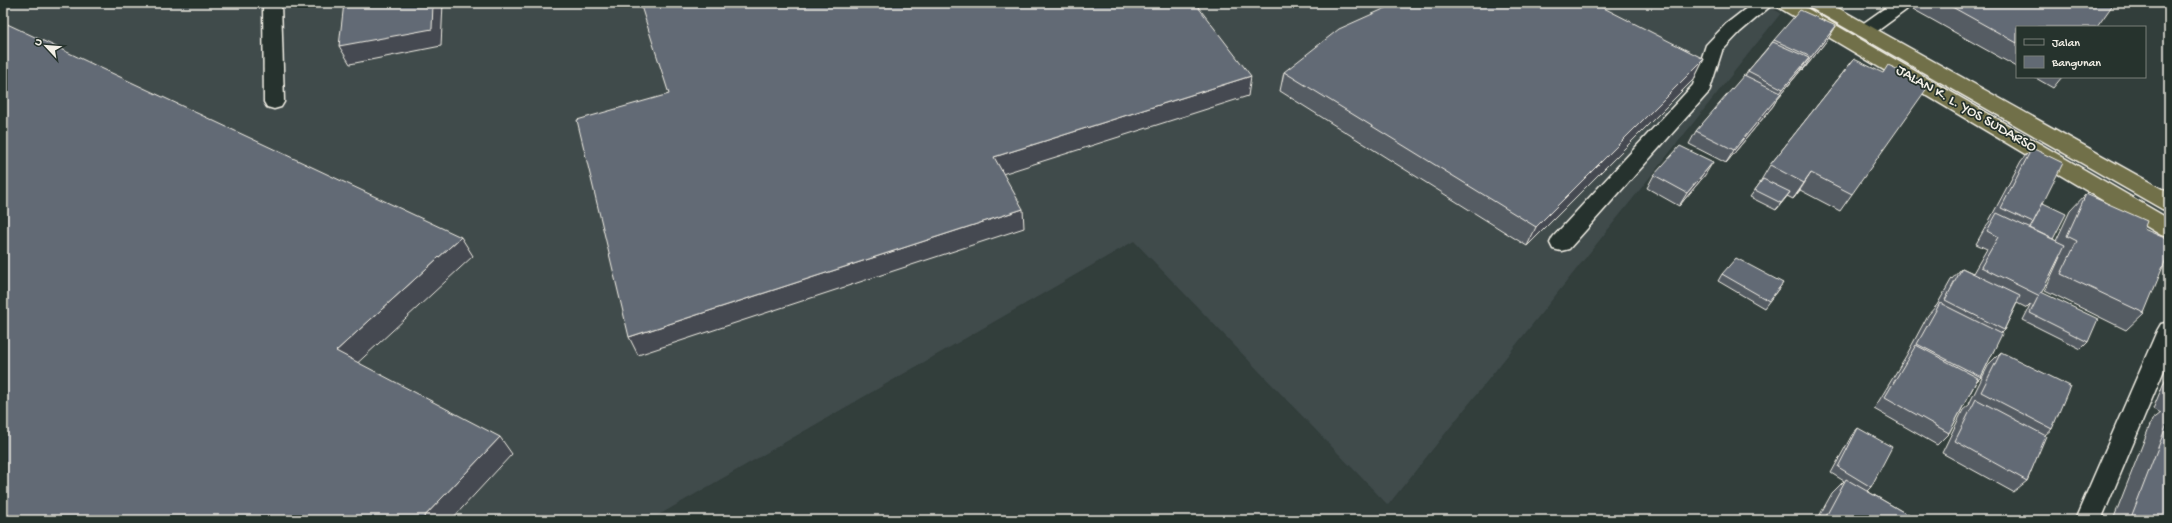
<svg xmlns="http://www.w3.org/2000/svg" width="2172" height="523" viewBox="0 0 2172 523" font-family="'Gochi Hand',sans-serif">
  <rect width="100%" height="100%" fill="#323e3b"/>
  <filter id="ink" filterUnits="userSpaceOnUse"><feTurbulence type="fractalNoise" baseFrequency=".025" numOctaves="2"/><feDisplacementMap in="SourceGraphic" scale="8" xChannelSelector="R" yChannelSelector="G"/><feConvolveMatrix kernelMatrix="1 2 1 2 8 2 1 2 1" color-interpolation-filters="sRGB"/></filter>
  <g filter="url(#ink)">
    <path fill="#404b4c" d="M 3,3 L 1761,3 L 1781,13 L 1388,505 L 1134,241 L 650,520 L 3,520 Z"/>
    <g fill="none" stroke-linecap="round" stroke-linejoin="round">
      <defs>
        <g id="minor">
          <path d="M 263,3 L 281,3 L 284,102 L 281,107 L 274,109 L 267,107 L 264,102 Z"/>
          <path d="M 1753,3 L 1774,3 L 1740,32 L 1722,51 L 1709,92 L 1569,249 L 1561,251 L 1553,249 L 1550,243 L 1553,237 L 1693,85 L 1706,45 L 1726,24 Z"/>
          <path d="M 1892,3 L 1907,3 L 1909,6 L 1906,10 L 1872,35 L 1865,37 L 1858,35 L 1856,31 L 1858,27 Z"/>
          <path d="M 2169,322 L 2169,358 L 2101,520 L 2075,520 L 2157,331 L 2161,324 Z"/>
        </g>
        <g id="highway">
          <path d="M 1775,3 L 1798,3 L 2169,219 L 2169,237 L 2161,235 L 1778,7 Z"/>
          <path d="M 1806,3 L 1829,3 L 2169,193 L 2169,211 L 2162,209 L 1809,7 Z"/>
        </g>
      </defs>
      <use href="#minor" stroke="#f4f1e8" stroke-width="3"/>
      <use href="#highway" stroke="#f4f1e8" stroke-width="3"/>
      <use href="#minor" fill="#26332d" fill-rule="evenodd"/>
      <use href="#highway" fill="#71704a" fill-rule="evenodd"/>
    </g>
    <g fill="#545b64" stroke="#f4f1e8">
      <path d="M 1902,3 L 2114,3 L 2017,27 L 2017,67 Z"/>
      <path d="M 1836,26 L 1828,39 L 1803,70 L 1802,69 L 1777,99 L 1773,106 L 1726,163 L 1689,144 L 1696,131 L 1745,76 L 1748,71 L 1774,40 Z"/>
      <path d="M 1704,59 L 1694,79 L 1527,246 L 1280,91 L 1284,72 Z"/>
      <path d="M 1854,59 L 1852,194 L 1840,211 L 1800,190 L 1793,199 L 1787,196 L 1776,210 L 1750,197 L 1760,183 L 1760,182 L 1770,165 Z"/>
      <path d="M 2034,77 L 2062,77 L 2053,88 Z"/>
      <path d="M 2032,148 L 2043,203 L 2053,239 L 2056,241 L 2070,211 L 2086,194 L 2144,229 L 2144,313 L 2126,330 L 2045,290 L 2060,257 L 2059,257 L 2041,292 L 2088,342 L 2081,349 L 2023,320 L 2031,304 L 2027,308 L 2017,303 L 2004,330 L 2001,333 L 1981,377 L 1976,382 L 1949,433 L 1937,445 L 1874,409 L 1906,356 L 1928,315 L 1937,305 L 1951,280 L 1962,268 L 1973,273 L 1987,249 L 1976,244 L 1986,226 L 1990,221 L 1989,221 L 2021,161 Z"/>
      <path d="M 1654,175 L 1705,175 L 1679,206 L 1647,188 Z"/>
      <path d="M 1722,274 L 1783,283 L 1764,308 L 1718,281 Z"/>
      <path d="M 2001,352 L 2052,429 L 2045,435 L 2027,481 L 2013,492 L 1942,453 L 1963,410 L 1970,404 L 1969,404 L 1989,364 Z"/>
      <path d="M 2169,370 L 2169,520 L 2113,520 L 2152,420 L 2161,413 L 2153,409 Z"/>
      <path d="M 1858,428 L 1871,487 L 1867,491 L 1917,520 L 1817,520 L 1832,493 L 1844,481 L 1831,473 L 1852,435 Z"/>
    </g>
    <g fill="#454a51" stroke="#f4f1e8">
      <path d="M 433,3 L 443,3 L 441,46 L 350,64 L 339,46 Z"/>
      <path d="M 1836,26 L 1828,39 L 1803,70 L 1811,57 Z"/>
      <path d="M 1809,58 L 1800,71 L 1777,99 L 1773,106 L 1726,163 L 1734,150 L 1778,96 L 1783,89 Z"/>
      <path d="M 1704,59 L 1694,79 L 1527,246 L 1536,227 Z"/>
      <path d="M 1251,76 L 1248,96 L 996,176 L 994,157 Z"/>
      <path d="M 1713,162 L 1705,175 L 1679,206 L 1687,193 Z"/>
      <path d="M 1811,173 L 1800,190 L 1793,199 L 1804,183 Z"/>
      <path d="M 1790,192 L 1785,199 L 1776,210 L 1781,203 Z"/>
      <path d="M 1023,209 L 1024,228 L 638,355 L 629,337 Z"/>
      <path d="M 461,237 L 473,256 L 351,369 L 336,351 Z"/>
      <path d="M 500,437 L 512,454 L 451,520 L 421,520 Z"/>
    </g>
    <g fill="#626a74" stroke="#f4f1e8">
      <path d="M 344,3 L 433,3 L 432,29 L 339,46 Z"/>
      <path d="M 640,3 L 1195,3 L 1251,76 L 994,157 L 1023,209 L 629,337 L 577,120 L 669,94 Z"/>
      <path d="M 1397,3 L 1594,3 L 1704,59 L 1536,227 L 1284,72 L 1339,29 Z"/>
      <path d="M 1945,3 L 2114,3 L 2097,27 L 2017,27 L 2017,43 Z"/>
      <path d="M 1800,10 L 1836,26 L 1811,57 L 1774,40 Z"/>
      <path d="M 3,22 L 461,237 L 336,351 L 500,437 L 421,520 L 3,520 Z"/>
      <path d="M 1773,42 L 1809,58 L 1783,89 L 1748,71 Z"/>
      <path d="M 1854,59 L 1883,73 L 1888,65 L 1930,84 L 1852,194 L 1811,173 L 1804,183 L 1770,165 Z"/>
      <path d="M 1744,75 L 1781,93 L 1734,150 L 1696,131 Z"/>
      <path d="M 1680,146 L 1713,162 L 1687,193 L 1654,175 Z"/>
      <path d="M 2032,148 L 2063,163 L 2033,223 L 2001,208 Z"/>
      <path d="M 1763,179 L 1790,192 L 1781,203 L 1755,190 Z"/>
      <path d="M 2086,194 L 2147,221 L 2144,229 L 2169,240 L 2169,252 L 2144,313 L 2061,274 L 2077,241 L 2067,236 Z"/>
      <path d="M 2043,203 L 2066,214 L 2053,239 L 2030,228 L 2033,223 Z"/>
      <path d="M 1997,213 L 2065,245 L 2040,296 L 1981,267 L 1998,237 L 1987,231 Z"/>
      <path d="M 1736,258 L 1783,283 L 1769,301 L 1722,274 Z"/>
      <path d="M 1962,268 L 2020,296 L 2004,330 L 1945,300 Z"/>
      <path d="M 2041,292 L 2098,319 L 2088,342 L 2030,313 L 2038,297 Z"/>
      <path d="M 1940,303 L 2002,334 L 1981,377 L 1917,344 Z"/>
      <path d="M 1916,345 L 1978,378 L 1949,433 L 1885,397 Z"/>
      <path d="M 2001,352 L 2070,386 L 2052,429 L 1981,392 Z"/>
      <path d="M 1976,399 L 2046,436 L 2027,481 L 1955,441 Z"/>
      <path d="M 2169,419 L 2169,520 L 2130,520 Z"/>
      <path d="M 1858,428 L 1892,447 L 1871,487 L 1838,467 Z"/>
      <path d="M 1846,479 L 1917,520 L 1824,520 Z"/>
    </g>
  </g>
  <g text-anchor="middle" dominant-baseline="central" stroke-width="3.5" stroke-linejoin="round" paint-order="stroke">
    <g font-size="15" fill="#f4f1e8" stroke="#26332d">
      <text transform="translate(1966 109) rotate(30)">JALAN K. L. YOS SUDARSO</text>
    </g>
  </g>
  <rect width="2172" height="523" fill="none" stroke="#26332d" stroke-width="16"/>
  <rect x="8" y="8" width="2156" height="507" fill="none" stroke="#f4f1e8" stroke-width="1.5" filter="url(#ink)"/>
  <rect x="2016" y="26" width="130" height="52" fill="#26332d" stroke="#787f78"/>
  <rect x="2024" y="39" width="20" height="6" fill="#26332d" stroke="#787f78"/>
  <text x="2052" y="46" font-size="12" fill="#f4f1e8">Jalan</text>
  <rect x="2024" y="56" width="20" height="12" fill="#626a74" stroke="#787f78"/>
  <text x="2052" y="66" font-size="12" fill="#f4f1e8">Bangunan</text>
  <g transform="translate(46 46) rotate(296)" stroke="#26332d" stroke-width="3" paint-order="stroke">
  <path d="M0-3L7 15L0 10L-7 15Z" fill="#f4f1e8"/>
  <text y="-6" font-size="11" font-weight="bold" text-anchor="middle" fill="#f4f1e8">U</text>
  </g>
</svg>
